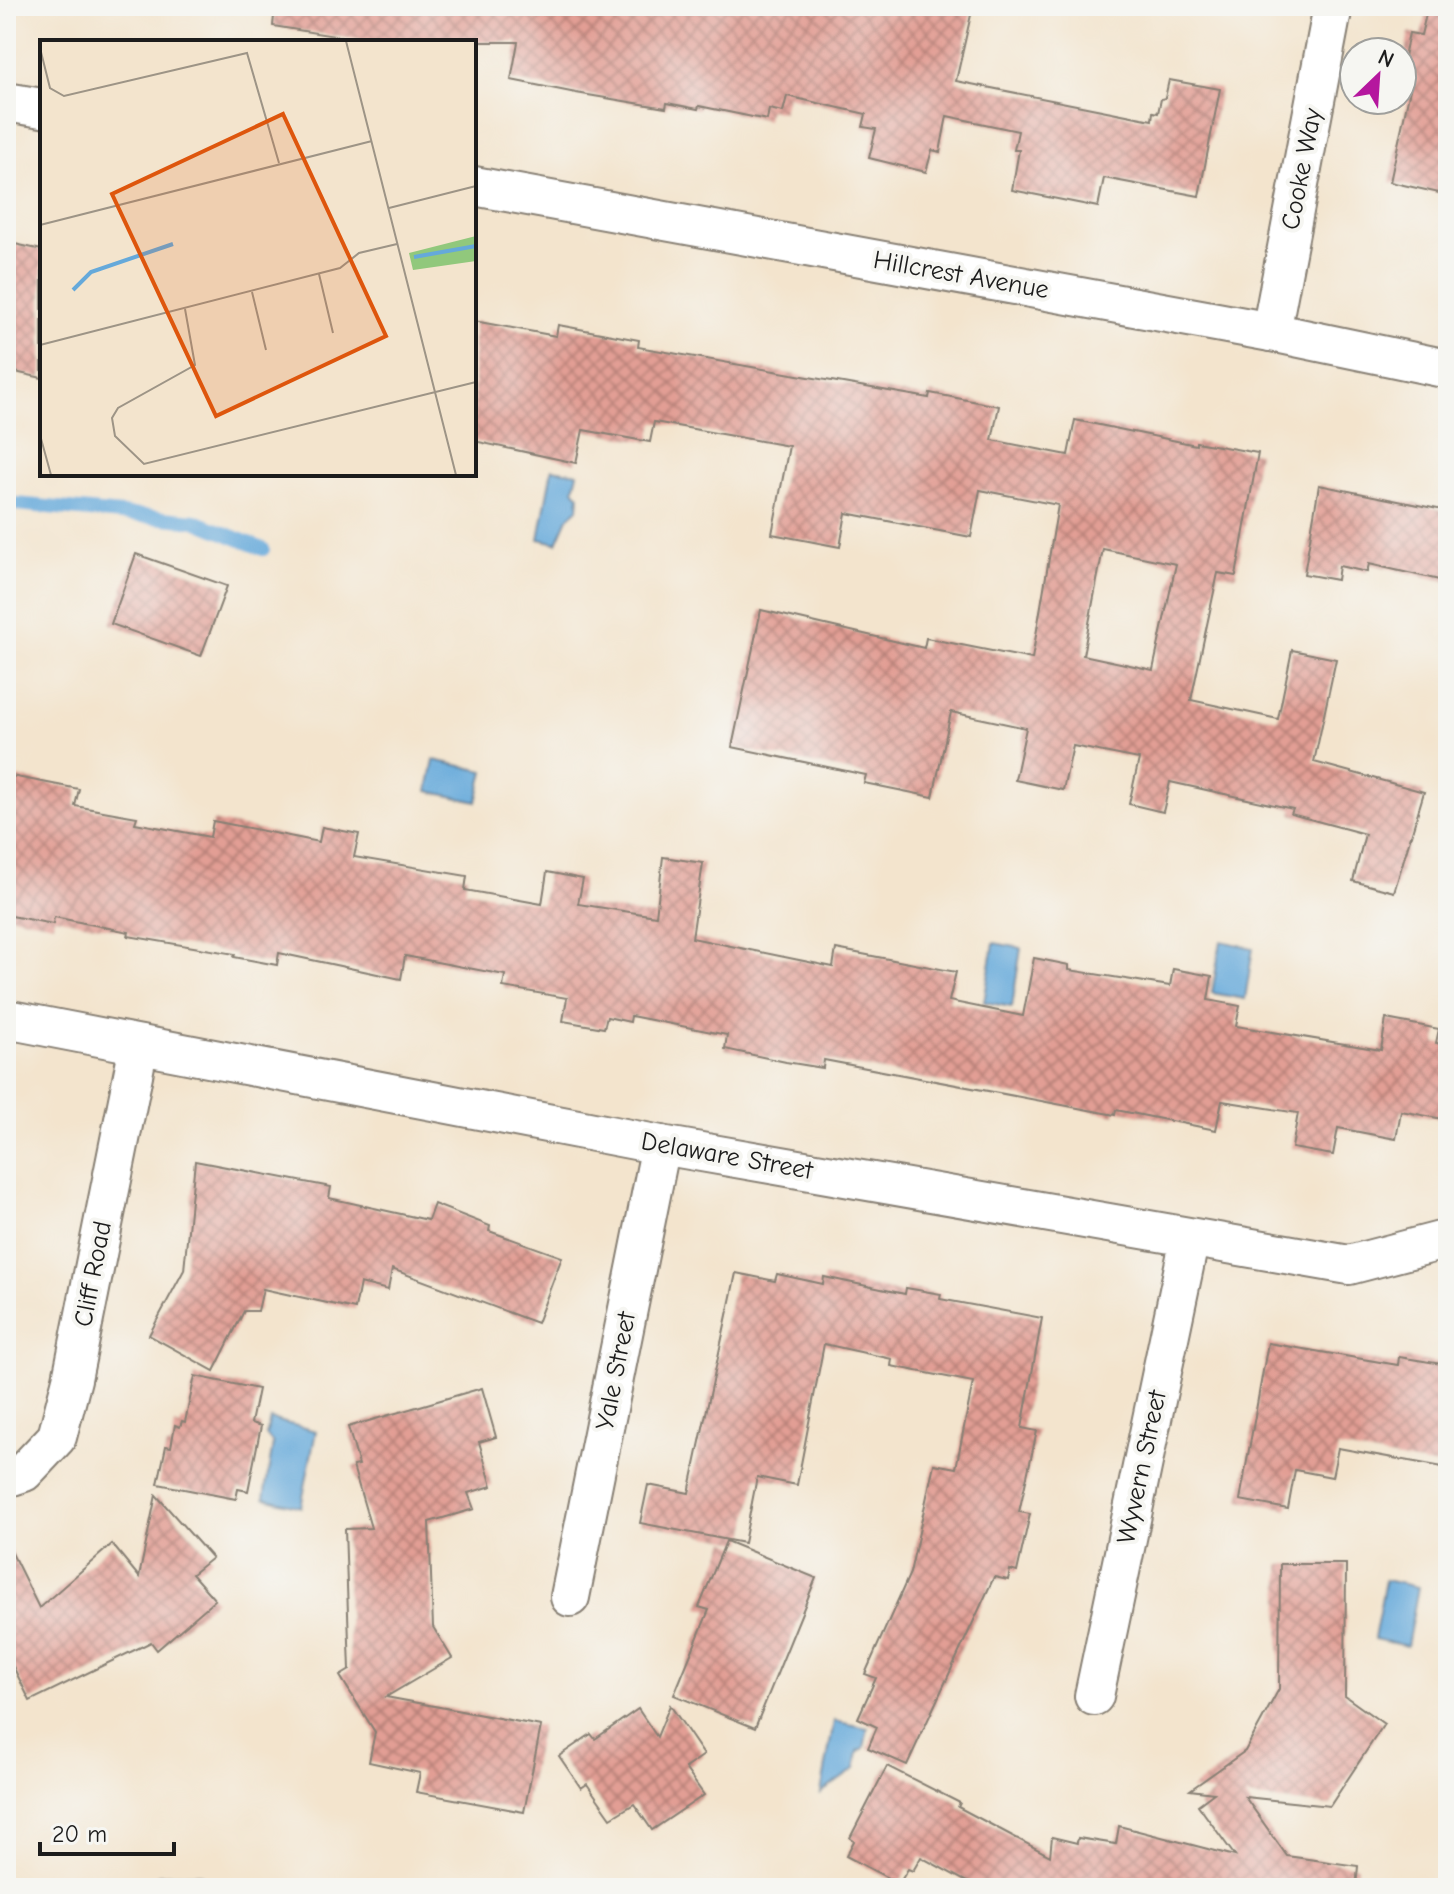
<svg xmlns="http://www.w3.org/2000/svg" width="1454" height="1894" viewBox="0 0 1454 1894" font-family="'Comic Neue',sans-serif">
  <defs>
    <pattern id="building-cross-hatch" width="8" height="8" patternUnits="userSpaceOnUse" patternTransform="scale(2)"><rect width="8" height="8" fill="#e29e94"/><path d="M0 0l8 8M0 8l8-8" fill="none" stroke="#b68078"/></pattern>
  </defs>
  <rect width="100%" height="100%" fill="#f6f6f2"/>
  <filter id="ink" filterUnits="userSpaceOnUse"><feTurbulence type="fractalNoise" baseFrequency=".0125" numOctaves="2"/><feDisplacementMap in="SourceGraphic" scale="16" xChannelSelector="R" yChannelSelector="G"/><feConvolveMatrix kernelMatrix="1 2 1 2 8 2 1 2 1" color-interpolation-filters="sRGB"/></filter>
  <filter id="wash" filterUnits="userSpaceOnUse"><feTurbulence type="fractalNoise" baseFrequency=".006" numOctaves="4" result="noise"/><feDisplacementMap in="SourceGraphic" scale="32" xChannelSelector="R" yChannelSelector="G"/><feGaussianBlur stdDeviation="1.8" result="paint"/><feColorMatrix in="noise" values="0 0 0 0 0 0 0 0 0 0 0 0 0 0 0 0 0 1.4 0 .05"/><feComposite in="paint" operator="in"/></filter>
  <g filter="url(#wash)">
    <rect width="100%" height="100%" fill="#f3e4cd"/>
    <g fill="#65a9da" stroke="#40627b" stroke-width="2">
      <path d="M 552,469 L 578,473 L 574,489 L 579,495 L 578,509 L 568,518 L 557,543 L 539,539 Z"/>
      <path d="M 434,760 L 484,771 L 477,802 L 428,791 Z"/>
      <path d="M 1221,941 L 1253,948 L 1245,999 L 1212,993 Z"/>
      <path d="M 994,943 L 1021,948 L 1012,1007 L 984,1002 Z"/>
      <path d="M 270,1419 L 316,1431 L 301,1507 L 264,1498 L 273,1444 L 266,1435 Z"/>
      <path d="M 1385,1580 L 1418,1587 L 1407,1646 L 1374,1639 Z"/>
      <path d="M 834,1721 L 868,1728 L 864,1748 L 858,1751 L 855,1769 L 821,1793 Z"/>
      <path d="M 200,1874 L 214,1888 L 150,1888 L 158,1875 Z"/>
    </g>
    <g fill="none" stroke-linecap="round" stroke-linejoin="round">
      <path stroke="#65a9da" stroke-width="14" d="M 6,503 L 195,521 L 263,549"/>
    </g>
    <g id="blocks">
      <g fill="url(#building-cross-hatch)" fill-rule="evenodd">
        <path d="M 275,6 L 973,6 L 956,81 L 1152,120 L 1153,112 L 1158,113 L 1161,99 L 1165,98 L 1169,80 L 1220,89 L 1199,196 L 1104,178 L 1098,207 L 1012,190 L 1019,150 L 1014,150 L 1018,131 L 947,116 L 940,152 L 932,150 L 926,172 L 869,158 L 876,129 L 863,127 L 866,114 L 787,96 L 783,112 L 769,109 L 767,120 L 699,106 L 698,109 L 667,103 L 666,108 L 576,93 L 511,80 L 518,42 L 371,42 L 273,26 Z"/>
        <path d="M 1428,6 L 1448,6 L 1448,195 L 1390,182 L 1412,80 L 1402,78 L 1402,66 L 1409,33 L 1421,35 Z"/>
        <path d="M 6,242 L 42,250 L 42,378 L 6,370 Z"/>
        <path d="M 474,321 L 556,336 L 558,325 L 639,340 L 638,347 L 929,398 L 930,393 L 999,406 L 992,440 L 1068,455 L 1075,420 L 1196,445 L 1196,442 L 1258,453 L 1236,576 L 1218,573 L 1191,700 L 1278,719 L 1292,650 L 1336,659 L 1314,762 L 1424,792 L 1394,892 L 1353,881 L 1365,834 L 1291,814 L 1293,809 L 1170,782 L 1163,812 L 1129,804 L 1139,759 L 1073,746 L 1063,790 L 1015,780 L 1026,728 L 951,712 L 933,797 L 864,783 L 866,775 L 732,747 L 761,610 L 924,648 L 926,638 L 1032,659 L 1058,505 L 980,490 L 971,537 L 846,513 L 840,547 L 772,534 L 789,446 L 654,422 L 650,442 L 583,430 L 576,463 L 474,441 ZM 1103,549 L 1176,564 L 1153,670 L 1083,655 Z"/>
        <path d="M 1319,485 L 1448,511 L 1448,582 L 1369,564 L 1367,572 L 1339,566 L 1337,580 L 1304,574 Z"/>
        <path d="M 136,554 L 227,586 L 201,656 L 111,624 Z"/>
        <path d="M 6,775 L 79,789 L 75,806 L 137,817 L 135,823 L 210,837 L 213,821 L 319,842 L 322,827 L 359,834 L 354,857 L 467,876 L 465,890 L 542,904 L 547,872 L 583,879 L 578,904 L 656,916 L 663,857 L 703,863 L 692,938 L 833,967 L 836,949 L 956,972 L 949,1001 L 1023,1016 L 1034,958 L 1069,965 L 1069,970 L 1170,986 L 1173,969 L 1212,976 L 1208,1000 L 1240,1006 L 1236,1026 L 1381,1050 L 1386,1019 L 1439,1029 L 1436,1043 L 1448,1045 L 1448,1120 L 1401,1111 L 1396,1139 L 1338,1128 L 1333,1155 L 1292,1148 L 1298,1113 L 1222,1101 L 1216,1130 L 1116,1110 L 1115,1115 L 824,1060 L 823,1068 L 786,1062 L 725,1049 L 727,1035 L 631,1016 L 630,1022 L 607,1017 L 604,1028 L 563,1021 L 567,998 L 503,987 L 505,975 L 405,956 L 401,979 L 279,953 L 277,965 L 234,957 L 235,954 L 128,936 L 129,932 L 54,917 L 53,924 L 6,915 Z"/>
        <path d="M 195,1161 L 331,1187 L 329,1198 L 428,1220 L 434,1204 L 490,1226 L 489,1231 L 562,1257 L 537,1323 L 392,1269 L 388,1290 L 360,1283 L 355,1309 L 263,1289 L 258,1311 L 244,1311 L 214,1371 L 149,1335 L 184,1270 Z"/>
        <path d="M 736,1273 L 775,1281 L 777,1274 L 823,1284 L 824,1277 L 905,1294 L 906,1288 L 941,1294 L 940,1299 L 1042,1318 L 1022,1428 L 1037,1431 L 1019,1512 L 1030,1514 L 1017,1572 L 1010,1570 L 1008,1580 L 994,1577 L 907,1765 L 868,1748 L 877,1727 L 858,1718 L 876,1678 L 865,1674 L 910,1573 L 934,1464 L 956,1468 L 973,1382 L 891,1366 L 892,1359 L 824,1344 L 797,1485 L 757,1477 L 744,1543 L 640,1523 L 648,1485 L 689,1493 Z"/>
        <path d="M 1268,1343 L 1398,1365 L 1399,1357 L 1448,1365 L 1448,1468 L 1338,1448 L 1332,1477 L 1295,1470 L 1288,1509 L 1240,1500 Z"/>
        <path d="M 195,1376 L 258,1389 L 251,1423 L 261,1426 L 248,1491 L 238,1489 L 236,1499 L 158,1484 L 166,1446 L 171,1447 L 175,1425 L 180,1427 L 182,1421 L 185,1422 Z"/>
        <path d="M 482,1388 L 496,1437 L 479,1442 L 492,1486 L 468,1493 L 474,1509 L 429,1522 L 433,1627 L 452,1658 L 386,1697 L 541,1726 L 524,1812 L 416,1792 L 420,1773 L 369,1762 L 375,1732 L 340,1676 L 350,1670 L 345,1529 L 371,1528 L 353,1466 L 359,1465 L 348,1427 Z"/>
        <path d="M 156,1495 L 212,1558 L 192,1574 L 215,1600 L 157,1650 L 151,1642 L 30,1701 L 6,1652 L 6,1541 L 39,1608 L 112,1544 L 139,1577 Z"/>
        <path d="M 726,1541 L 816,1578 L 755,1728 L 674,1695 L 709,1610 L 699,1607 Z"/>
        <path d="M 1280,1564 L 1346,1564 L 1345,1696 L 1384,1724 L 1330,1806 L 1245,1797 L 1287,1856 L 1358,1866 L 1356,1888 L 978,1888 L 921,1857 L 913,1871 L 908,1869 L 899,1884 L 846,1856 L 854,1841 L 850,1838 L 887,1766 L 960,1803 L 958,1807 L 1050,1856 L 1052,1837 L 1077,1843 L 1078,1838 L 1116,1844 L 1119,1826 L 1235,1856 L 1198,1805 L 1214,1793 L 1190,1790 L 1245,1751 L 1279,1689 Z"/>
        <path d="M 670,1705 L 704,1755 L 685,1768 L 704,1795 L 652,1830 L 634,1804 L 611,1818 L 587,1784 L 581,1788 L 559,1756 L 591,1734 L 595,1739 L 638,1709 L 657,1737 Z"/>
      </g>
    </g>
  </g>
  <g filter="url(#ink)">
    <use href="#blocks" fill-opacity="0" stroke="#888074" stroke-width="2"/>
    <g fill="none" stroke-linecap="round" stroke-linejoin="round">
      <defs>
        <g id="minor">
          <path d="M 6,102 L 42,108"/>
          <path d="M 474,186 L 1271,332 L 1448,369"/>
          <path d="M 1271,332 L 1333,6"/>
          <path d="M 6,1019 L 661,1145 L 1349,1265 L 1448,1239"/>
          <path d="M 6,1478 L 24,1472 L 57,1437 L 72,1379 L 139,1045"/>
          <path d="M 570,1597 L 661,1145"/>
          <path d="M 1094,1696 L 1190,1238"/>
        </g>
      </defs>
      <use href="#minor" stroke="#888074" stroke-width="42"/>
      <use href="#minor" stroke="#fff" stroke-width="38"/>
    </g>
  </g>
  <g text-anchor="middle" dominant-baseline="central" stroke-width="8" stroke-linejoin="round" paint-order="stroke">
    <g font-size="26" fill="#1c1c1c" stroke="#f6f6f2">
      <text transform="translate(1302 169) rotate(-79)">Cooke Way</text>
      <text transform="translate(961 275) rotate(10)">Hillcrest Avenue</text>
      <text transform="translate(727 1156) rotate(10)">Delaware Street</text>
      <text transform="translate(93 1274) rotate(-79)">Cliff Road</text>
      <text transform="translate(616 1371) rotate(-79)">Yale Street</text>
      <text transform="translate(1142 1467) rotate(-78)">Wyvern Street</text>
    </g>
  </g>
  <g transform="translate(40 40)">
    <rect width="436" height="436" fill="#f3e4cd"/>
    <path d="M 436,196 L 436,221 L 373,230 L 369,213 Z" fill="#91c87c"/>
    <path fill="none" stroke="#65a9da" stroke-width="4" d="M 374,217 L 436,206M 33,250 L 51,232 L 133,204"/>
    <path fill="none" stroke="#9d9486" stroke-width="2" d="M 306,1 L 416,435M 0,8 L 10,48 L 24,56 L 207,13 L 239,123M 349,168 L 436,146M 0,185 L 332,101M 279,234 L 293,293M 212,252 L 226,310M 145,269 L 155,325 L 78,368 L 72,378 L 75,396 L 104,424 L 436,342M 0,305 L 300,228 L 319,213 L 357,204M 0,395 L 11,435"/>
    <path fill="#de560d" fill-opacity="0.15" stroke="#de560d" stroke-width="4" d="M 243,74 L 346,296 L 176,376 L 72,154 Z"/>
    <rect width="436" height="436" fill="none" stroke="#1c1c1c" stroke-width="4"/>
  </g>
  <rect width="1454" height="1894" fill="none" stroke="#f6f6f2" stroke-width="32"/>
  <g transform="translate(1378 76) rotate(25)"><circle r="38" fill="#f6f6f2" stroke="#9f9f9c" stroke-width="2"/>
  <path d="M0-6L14 30L0 20L-14 30Z" fill="#b5179e"/>
  <text y="-12" font-size="22" font-weight="bold" text-anchor="middle" fill="#1c1c1c">N</text>
  </g>
  <path d="M40 1842v12h134v-12" fill="none" stroke="#1c1c1c" stroke-width="4"/>
  <text x="52" y="1842" font-size="24" fill="#1c1c1c" stroke="#f6f6f2" stroke-width="6" paint-order="stroke">20 m</text>
</svg>
